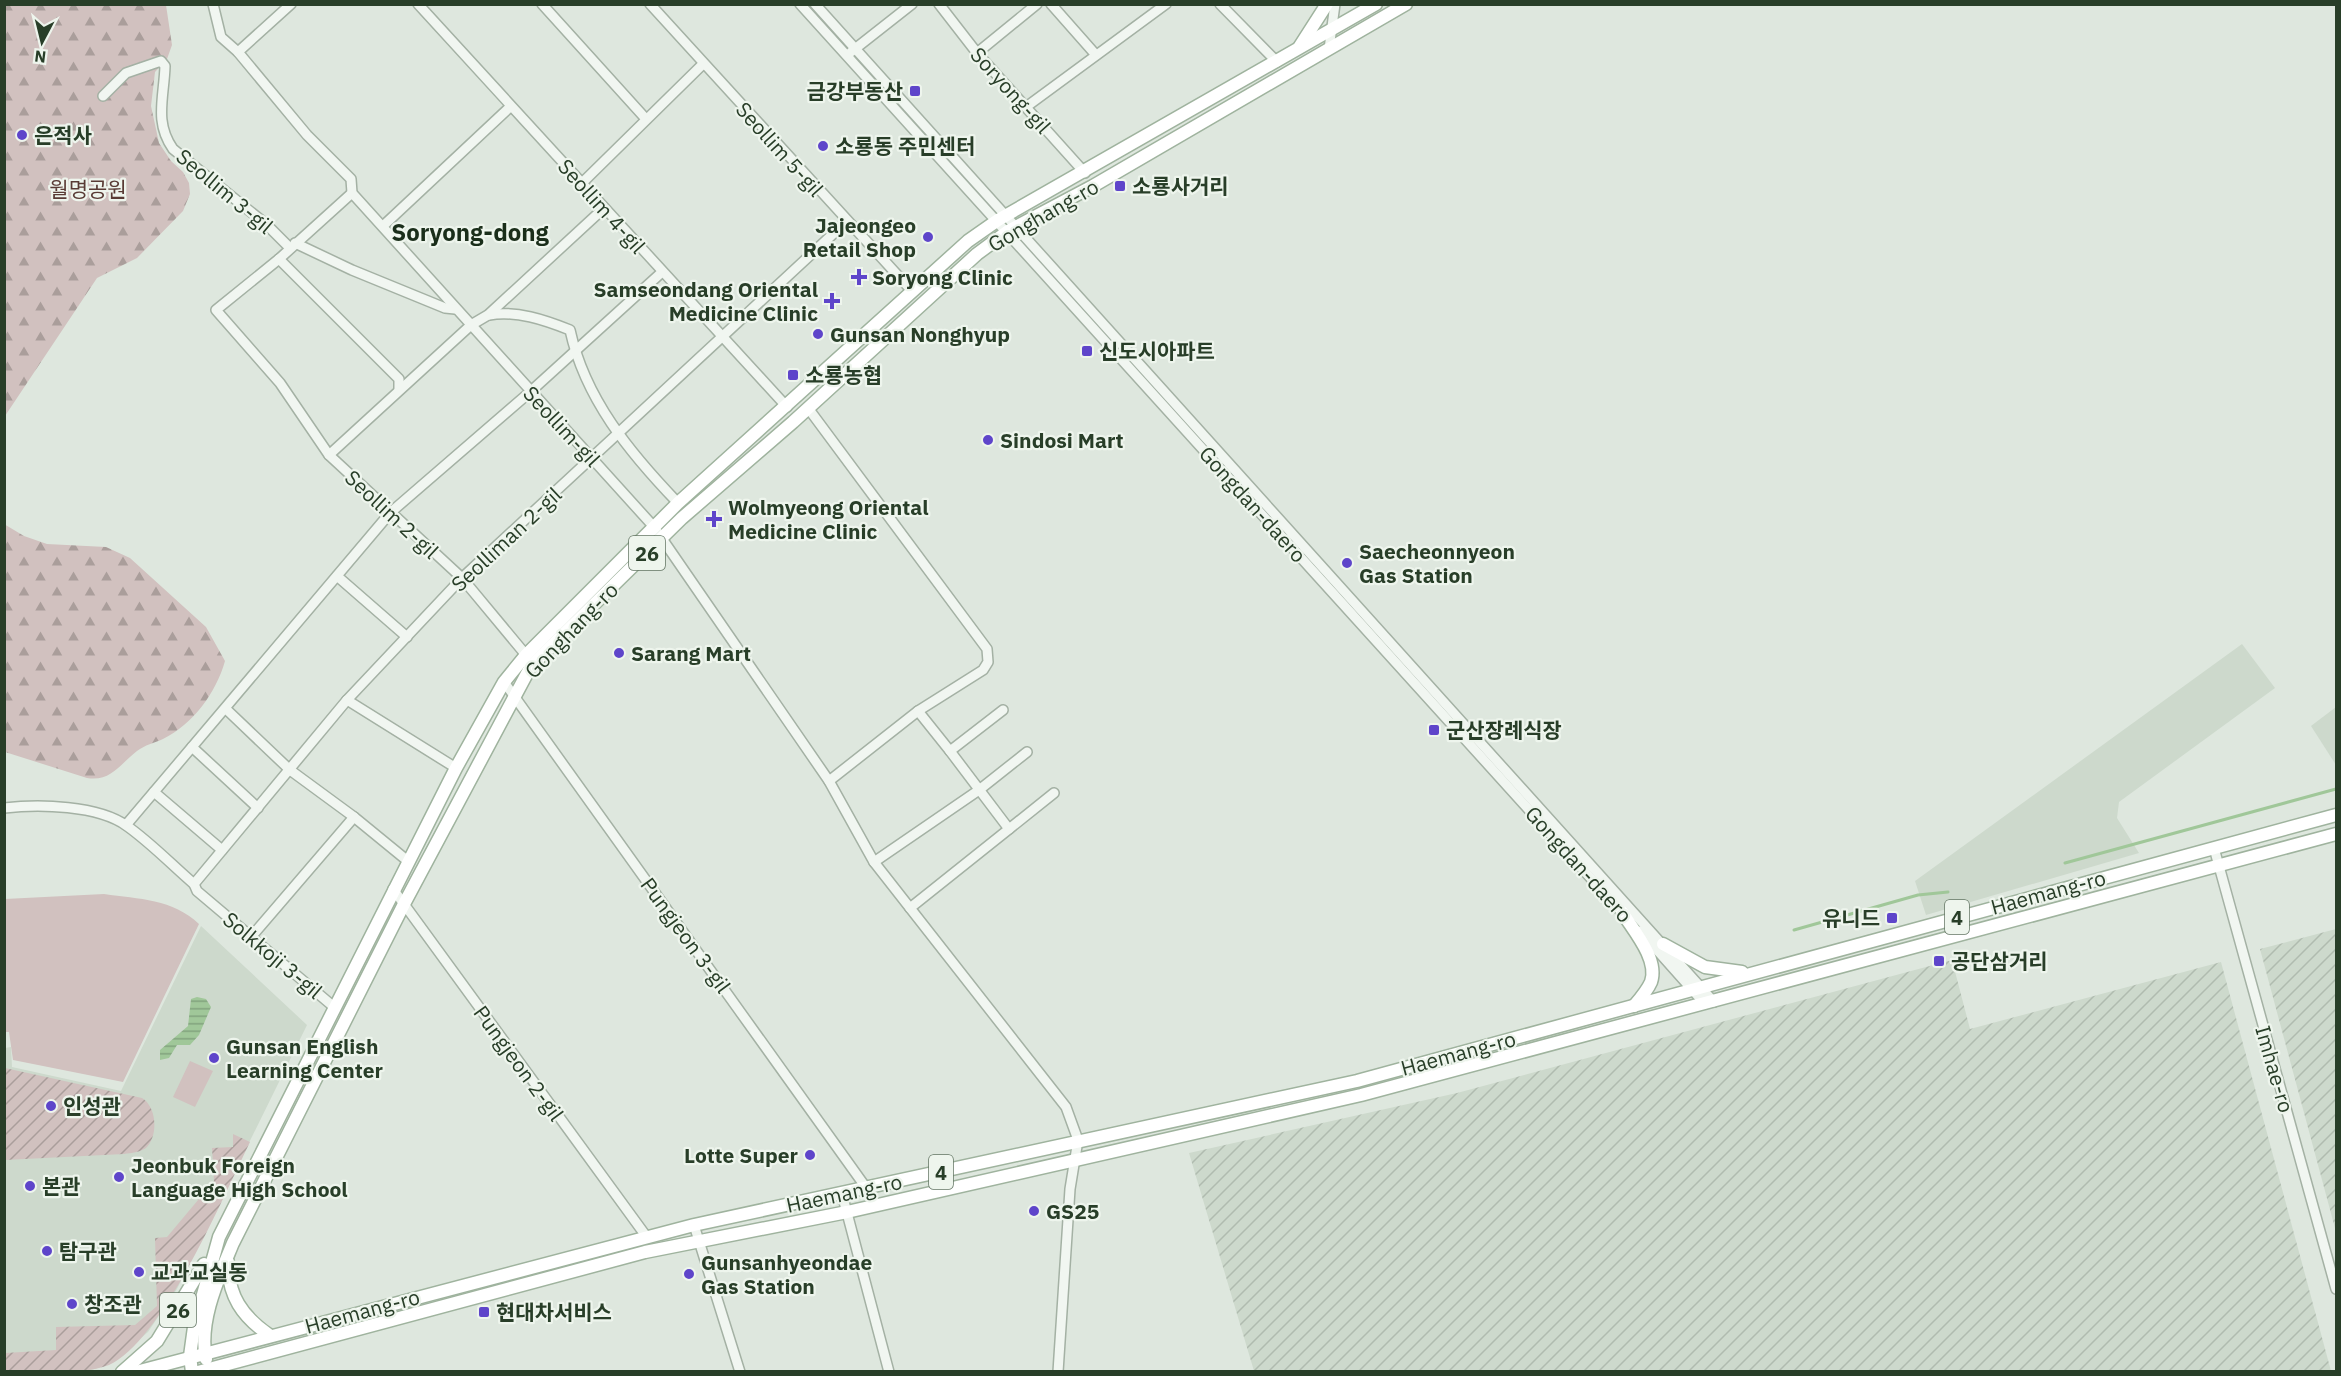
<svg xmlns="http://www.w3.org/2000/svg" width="2341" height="1376" viewBox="0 0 2341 1376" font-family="'IBM Plex Sans','Noto Sans KR',sans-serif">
  <defs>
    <pattern id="industrial-furrows" width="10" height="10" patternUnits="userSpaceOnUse" patternTransform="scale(1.5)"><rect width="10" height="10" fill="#cdd9cc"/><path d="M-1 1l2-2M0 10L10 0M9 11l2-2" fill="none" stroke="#b0bbaf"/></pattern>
    <pattern id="forest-firs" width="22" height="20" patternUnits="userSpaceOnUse" patternTransform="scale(1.5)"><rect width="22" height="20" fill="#d1c1bf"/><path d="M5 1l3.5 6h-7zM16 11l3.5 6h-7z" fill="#aa9e9b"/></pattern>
    <pattern id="garden-furrows" width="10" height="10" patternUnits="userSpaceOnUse" patternTransform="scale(1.5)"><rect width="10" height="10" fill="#d1c1bf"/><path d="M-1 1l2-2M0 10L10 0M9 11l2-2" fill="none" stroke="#aa9e9b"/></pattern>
    <pattern id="water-rules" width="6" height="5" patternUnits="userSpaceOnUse" patternTransform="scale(1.5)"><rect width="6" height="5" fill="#a0c799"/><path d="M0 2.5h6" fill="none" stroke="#82a37d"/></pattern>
  </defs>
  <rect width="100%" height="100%" fill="#dee7de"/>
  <g fill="#cdd9cc">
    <path d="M 2242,644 L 2275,688 L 2119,802 L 2117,818 L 2139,853 L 1926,915 L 1915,881 Z"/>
    <path d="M 2336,707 L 2336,765 L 2311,726 Z"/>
    <path d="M 201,926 L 307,1025 L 177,1289 L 148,1332 L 110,1364 L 88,1371 L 5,1372 L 5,1048 L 11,1047 L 12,1067 L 121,1091 Z"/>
  </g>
  <g fill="url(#industrial-furrows)">
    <path d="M 2336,929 L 2336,1232 L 2260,949 Z"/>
    <path d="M 1952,960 L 1970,1029 L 2221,962 L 2331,1371 L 1254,1371 L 1189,1153 L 1457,1093 Z"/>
  </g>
  <g fill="url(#forest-firs)">
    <path d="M 5,5 L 166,5 L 172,45 L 167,59 L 155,72 L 151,106 L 159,143 L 171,161 L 183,172 L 189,183 L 190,194 L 183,211 L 137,258 L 97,278 L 5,416 Z"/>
    <path d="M 4,524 L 24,536 L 47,544 L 106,547 L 130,558 L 206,627 L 225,661 C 216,693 193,724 163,739 C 154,743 145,745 137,751 C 120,764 111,782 87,778 L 5,752 Z"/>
  </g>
  <g fill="url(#garden-furrows)">
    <path d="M 5,1068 L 142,1098 C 156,1106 159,1134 147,1147 C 142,1152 131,1153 124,1154 L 5,1160 Z"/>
    <path d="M 233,1134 L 250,1142 C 223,1197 163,1340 109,1365 C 79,1376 37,1372 5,1371 L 5,1353 L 56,1350 L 56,1327 L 135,1325 L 157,1306 L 155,1238 L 167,1237 L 214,1181 L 212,1148 L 233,1147 Z"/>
  </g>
  <g fill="#d1c1bf">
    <path d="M 104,894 C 139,899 173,899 199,924 L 123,1082 L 13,1060 L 9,1032 L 5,1032 L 5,899 Z"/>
    <path d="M 190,1061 L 213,1071 L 195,1107 L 173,1097 Z"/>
  </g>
  <path fill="url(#water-rules)" d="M 197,997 L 206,999 L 211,1007 L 199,1035 L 190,1045 L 177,1045 L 169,1058 L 160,1060 L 160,1050 L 188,1026 L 191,999 Z"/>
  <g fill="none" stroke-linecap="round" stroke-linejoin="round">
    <g stroke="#a0c799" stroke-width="3">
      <path d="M 2065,863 L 2336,789"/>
      <path d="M 1794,930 L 1918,895 L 1948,892"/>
    </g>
    <defs>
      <g id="minor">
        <path d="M 213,4 L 221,37 L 238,52 L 307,135 L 351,179 L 352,193 L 654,527 L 829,781 L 874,862 L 1066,1107 L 1078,1140 L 1070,1189 L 1058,1372"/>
        <path d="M 418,4 L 787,407"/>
        <path d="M 542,4 L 646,119"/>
        <path d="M 650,4 L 912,291"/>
        <path d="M 800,4 L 1626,917"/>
        <path d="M 815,4 L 1714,1002"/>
        <path d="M 939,4 L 977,53 L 1085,173"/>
        <path d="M 1051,4 L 1096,55"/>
        <path d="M 1220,4 L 1277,62"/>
        <path d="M 1329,49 L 1335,4"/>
        <path d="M 238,52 L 291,4"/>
        <path d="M 851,52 L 912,4"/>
        <path d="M 977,53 L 1037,4"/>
        <path d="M 103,96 L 126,73 L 161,61 L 165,66 C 164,98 154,122 173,149 L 267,225 L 290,248"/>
        <path d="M 1026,107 L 1166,4"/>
        <path d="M 582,183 L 703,64"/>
        <path d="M 352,193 L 279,259 L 216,310 L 280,383 L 329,455 L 462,578 L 526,655"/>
        <path d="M 383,226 L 510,107"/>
        <path d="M 295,243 L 352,270 L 445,308 L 455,309"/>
        <path d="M 279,259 L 399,379 L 399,389"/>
        <path d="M 489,315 C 516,310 545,320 570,330 C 585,399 630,453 678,503"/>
        <path d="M 808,408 L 987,649 L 988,662 L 983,670 L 918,711 L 829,781"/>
        <path d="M 329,455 L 471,325 L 488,315 L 604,208"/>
        <path d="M 337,576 L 407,637"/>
        <path d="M 504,682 L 867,1189"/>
        <path d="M 347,700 L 456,768"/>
        <path d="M 226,709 L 290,770 L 354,817 L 409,862"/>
        <path d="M 918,711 L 950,751 L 1003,710"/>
        <path d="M 192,747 L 258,808"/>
        <path d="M 950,751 L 1009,829 L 1054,793"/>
        <path d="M 154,792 L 222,850"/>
        <path d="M 4,808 C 39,804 98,805 127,826 C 151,843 172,865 194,884 L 197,891 L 334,1007"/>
        <path d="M 126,825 L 390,513 L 530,392 L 661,273"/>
        <path d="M 2214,848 L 2336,1289"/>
        <path d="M 874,862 L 979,790 L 1027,752"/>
        <path d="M 194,884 L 347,700 L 462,578 L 847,221"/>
        <path d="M 393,889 L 646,1236"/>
        <path d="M 910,908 L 1009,829"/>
        <path d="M 1640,931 L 1705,1004"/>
        <path d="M 251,937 L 354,817"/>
        <path d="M 842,1194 L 889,1372"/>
        <path d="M 694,1225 L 740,1372"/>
      </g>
      <g id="major">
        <path d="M 1300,46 L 1327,4"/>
        <path d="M 1622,912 C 1633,930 1659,959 1651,982 C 1647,991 1640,999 1634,1006"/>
        <path d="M 1663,944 L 1705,967 L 1742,972"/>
        <path d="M 228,1262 C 228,1296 242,1316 269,1335"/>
        <path d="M 206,1359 C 198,1321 219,1277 233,1243 L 404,904 L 531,666 L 682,518 L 793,422 L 977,254 L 1008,231 L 1093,186 L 1406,4"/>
        <path d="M 122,1372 L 157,1341 L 204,1264"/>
        <path d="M 136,1372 L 694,1225 L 1357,1081 L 2336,815"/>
        <path d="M 192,1372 L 190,1356 L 194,1327 L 219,1237 L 456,768 L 504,682 L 526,655 L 678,503 L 968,241 L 998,220 L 1376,4"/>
        <path d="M 198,1372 L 645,1252 L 847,1212 L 1361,1095 L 2336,834"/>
      </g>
    </defs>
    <use href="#minor" stroke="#a4b1a4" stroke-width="12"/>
    <use href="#major" stroke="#9fb39e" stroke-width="15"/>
    <use href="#minor" stroke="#f1f6f1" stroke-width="9"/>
    <use href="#major" stroke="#fff" stroke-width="12"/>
  </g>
  <g fill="#5e45ca" stroke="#eef5ed" stroke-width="2">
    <rect x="909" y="85" width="12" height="12" rx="3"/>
    <circle cx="22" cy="135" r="6"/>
    <circle cx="823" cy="146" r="6"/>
    <rect x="1114" y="180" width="12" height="12" rx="3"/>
    <circle cx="928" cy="237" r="6"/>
    <path d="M856 268h6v6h6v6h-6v6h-6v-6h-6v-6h6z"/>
    <path d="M829 292h6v6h6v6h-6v6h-6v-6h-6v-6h6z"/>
    <circle cx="818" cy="334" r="6"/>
    <rect x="1081" y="345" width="12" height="12" rx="3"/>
    <rect x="787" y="369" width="12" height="12" rx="3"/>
    <circle cx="988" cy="440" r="6"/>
    <path d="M711 510h6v6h6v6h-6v6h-6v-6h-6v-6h6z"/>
    <circle cx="1347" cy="563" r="6"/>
    <circle cx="619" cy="653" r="6"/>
    <rect x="1428" y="724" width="12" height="12" rx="3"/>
    <rect x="1886" y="912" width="12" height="12" rx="3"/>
    <rect x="1933" y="955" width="12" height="12" rx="3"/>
    <circle cx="214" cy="1058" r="6"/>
    <circle cx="51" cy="1106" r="6"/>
    <circle cx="810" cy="1155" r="6"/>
    <circle cx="119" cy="1177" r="6"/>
    <circle cx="30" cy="1186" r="6"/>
    <circle cx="1034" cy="1211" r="6"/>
    <circle cx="47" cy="1251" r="6"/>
    <circle cx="139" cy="1272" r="6"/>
    <circle cx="689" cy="1274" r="6"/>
    <circle cx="72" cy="1304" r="6"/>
    <rect x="478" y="1306" width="12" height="12" rx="3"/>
  </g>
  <g text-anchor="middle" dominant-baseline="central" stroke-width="4.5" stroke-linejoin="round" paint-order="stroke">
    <g fill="#eef5ed" stroke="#637563" stroke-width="1.5">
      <rect x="629" y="536" width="36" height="34" rx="4.5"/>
      <rect x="1945" y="900" width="24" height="34" rx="4.5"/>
      <rect x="929" y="1155" width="24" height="34" rx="4.5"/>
      <rect x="160" y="1293" width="36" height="34" rx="4.5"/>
    </g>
    <g font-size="20" font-weight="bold" fill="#283e28">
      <text x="647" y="553">26</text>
      <text x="1957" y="917">4</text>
      <text x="941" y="1172">4</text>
      <text x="178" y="1310">26</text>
    </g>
    <g font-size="21" fill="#283e28" stroke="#eef5ed">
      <text transform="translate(1011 90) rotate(48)">Soryong-gil</text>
      <text transform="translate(780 149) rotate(48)">Seollim 5-gil</text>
      <text transform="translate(225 191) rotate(40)">Seollim 3-gil</text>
      <text transform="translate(602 206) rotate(48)">Seollim 4-gil</text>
      <text transform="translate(1043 215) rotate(-30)">Gonghang-ro</text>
      <text transform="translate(562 426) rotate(47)">Seollim-gil</text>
      <text transform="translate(1253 504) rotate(48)">Gongdan-daero</text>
      <text transform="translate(392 514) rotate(43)">Seollim 2-gil</text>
      <text transform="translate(506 539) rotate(-43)">Seolliman 2-gil</text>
      <text transform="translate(571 630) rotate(-46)">Gonghang-ro</text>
      <text transform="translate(1579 864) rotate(48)">Gongdan-daero</text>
      <text transform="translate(2048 892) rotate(-15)">Haemang-ro</text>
      <text transform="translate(686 935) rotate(54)">Pungjeon 3-gil</text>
      <text transform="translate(273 955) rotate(40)">Solkkoji 3-gil</text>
      <text transform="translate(1458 1053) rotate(-15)">Haemang-ro</text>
      <text transform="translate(519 1063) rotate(54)">Pungjeon 2-gil</text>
      <text transform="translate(2275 1069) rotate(74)">Imhae-ro</text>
      <text transform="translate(844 1193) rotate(-12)">Haemang-ro</text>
      <text transform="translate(362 1311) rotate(-15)">Haemang-ro</text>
    </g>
    <g font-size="21" font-weight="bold" fill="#283e28" stroke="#eef5ed" text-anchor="start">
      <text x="903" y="91" text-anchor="end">금강부동산</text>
      <text x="34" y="135">은적사</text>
      <text x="835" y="146">소룡동 주민센터</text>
      <text x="1132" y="186">소룡사거리</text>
      <text x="916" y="225" text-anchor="end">Jajeongeo<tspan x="916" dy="24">Retail Shop</tspan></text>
      <text x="872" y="277">Soryong Clinic</text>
      <text x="818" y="289" text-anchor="end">Samseondang Oriental<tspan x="818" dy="24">Medicine Clinic</tspan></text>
      <text x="830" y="334">Gunsan Nonghyup</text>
      <text x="1099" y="351">신도시아파트</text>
      <text x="805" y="375">소룡농협</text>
      <text x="1000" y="440">Sindosi Mart</text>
      <text x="728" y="507">Wolmyeong Oriental<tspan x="728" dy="24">Medicine Clinic</tspan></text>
      <text x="1359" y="551">Saecheonnyeon<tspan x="1359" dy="24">Gas Station</tspan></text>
      <text x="631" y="653">Sarang Mart</text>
      <text x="1446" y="730">군산장례식장</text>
      <text x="1880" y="918" text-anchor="end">유니드</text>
      <text x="1951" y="961">공단삼거리</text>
      <text x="226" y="1046">Gunsan English<tspan x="226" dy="24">Learning Center</tspan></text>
      <text x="63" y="1106">인성관</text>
      <text x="798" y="1155" text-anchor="end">Lotte Super</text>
      <text x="131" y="1165">Jeonbuk Foreign<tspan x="131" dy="24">Language High School</tspan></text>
      <text x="42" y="1186">본관</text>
      <text x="1046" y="1211">GS25</text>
      <text x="59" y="1251">탐구관</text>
      <text x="701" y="1262">Gunsanhyeondae<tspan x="701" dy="24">Gas Station</tspan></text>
      <text x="151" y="1272">교과교실동</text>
      <text x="84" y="1304">창조관</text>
      <text x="496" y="1312">현대차서비스</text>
    </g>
    <g font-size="21" fill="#593b35" stroke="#eef5ed">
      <text x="88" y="189">월명공원</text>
    </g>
    <g font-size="24" font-weight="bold" fill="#1a2e1a" stroke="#eef5ed">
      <text x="470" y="232">Soryong-dong</text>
    </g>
  </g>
  <rect width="2341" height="1376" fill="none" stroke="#283e28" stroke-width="12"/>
  <g transform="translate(42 42) rotate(187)" stroke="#eef5ed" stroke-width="4.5" paint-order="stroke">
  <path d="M0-4.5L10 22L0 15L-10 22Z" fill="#283e28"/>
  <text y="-9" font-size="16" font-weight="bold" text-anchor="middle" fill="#283e28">N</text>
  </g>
</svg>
